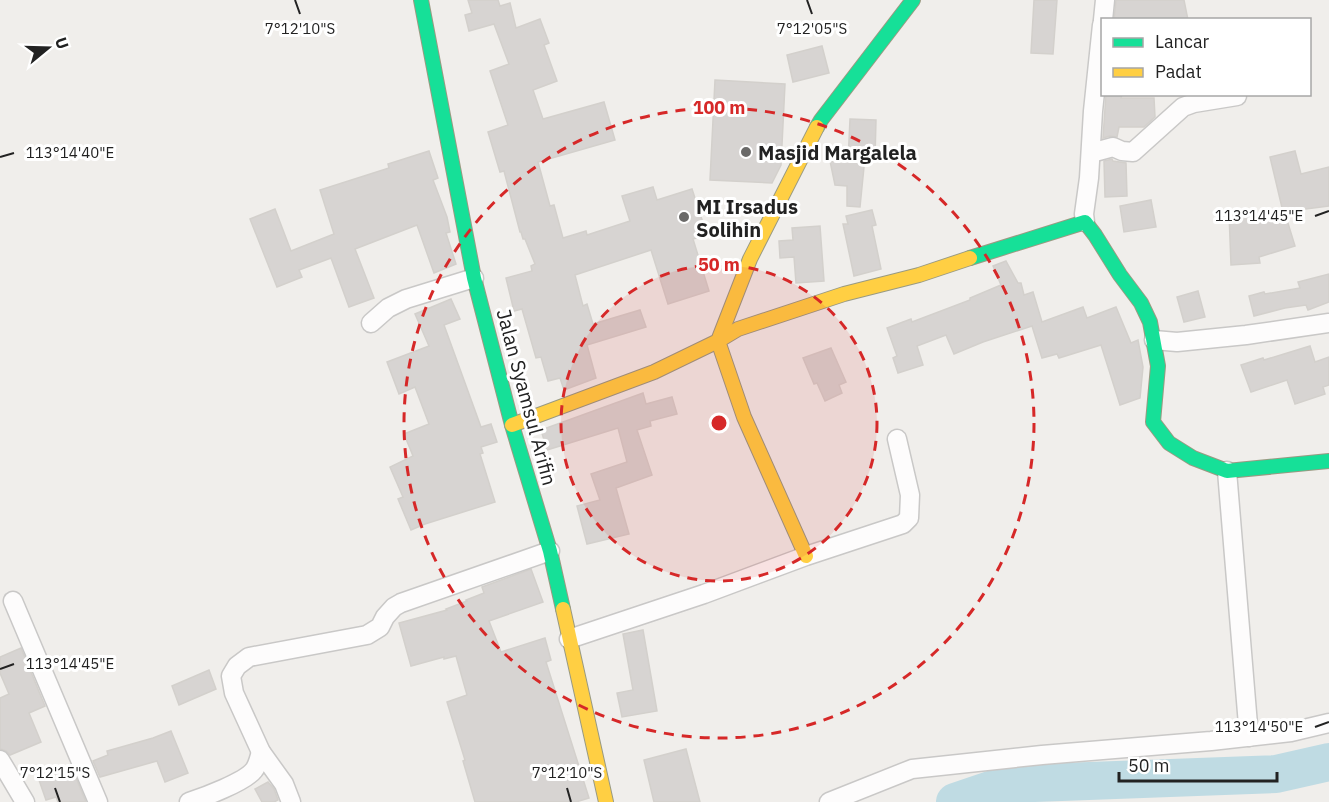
<svg xmlns="http://www.w3.org/2000/svg" width="1329" height="802" viewBox="0 0 1329 802" font-family="'IBM Plex Sans',sans-serif">
  <rect width="100%" height="100%" fill="#f0eeeb"/>
  <g fill="none" stroke-linecap="round" stroke-linejoin="round">
    <path stroke="#bfdbe3" stroke-width="38" d="M 955,802 L 1008,784 L 1276,774 L 1329,762"/>
  </g>
  <g fill="#d7d4d2" stroke="#d3d0cc" stroke-width="1.5">
    <path d="M 468,0 L 498,0 L 500,6 L 510,3 L 516,28 L 540,19 L 549,43 L 544,45 L 557,81 L 533,90 L 543,119 L 604,102 L 615,140 L 538,162 L 550,206 L 554,205 L 563,238 L 586,231 L 587,235 L 630,221 L 622,196 L 653,187 L 657,200 L 692,189 L 707,235 L 693,239 L 709,291 L 668,304 L 651,250 L 575,275 L 583,306 L 587,304 L 593,324 L 640,310 L 646,327 L 587,345 L 596,378 L 564,390 L 560,378 L 548,381 L 541,357 L 536,358 L 522,309 L 514,311 L 506,278 L 532,271 L 531,266 L 535,264 L 525,239 L 523,239 L 521,232 L 520,232 L 504,171 L 500,172 L 488,132 L 508,125 L 490,71 L 509,64 L 494,24 L 469,31 L 465,15 L 472,13 Z"/>
    <path d="M 1034,0 L 1057,0 L 1053,54 L 1031,53 Z"/>
    <path d="M 1116,0 L 1184,0 L 1188,20 L 1114,20 Z"/>
    <path d="M 822,46 L 829,73 L 793,82 L 787,55 Z"/>
    <path d="M 715,80 L 785,84 L 781,165 L 772,183 L 710,180 Z"/>
    <path d="M 1106,94 L 1122,94 L 1121,98 L 1154,98 L 1155,117 L 1144,127 L 1119,127 L 1117,137 L 1110,136 L 1103,138 Z"/>
    <path d="M 850,119 L 876,120 L 875,158 L 865,157 L 860,207 L 847,206 L 847,186 L 835,185 L 830,161 L 848,162 Z"/>
    <path d="M 429,151 L 438,178 L 433,180 L 447,217 L 450,232 L 446,233 L 456,264 L 434,273 L 417,225 L 355,249 L 374,298 L 349,307 L 331,258 L 299,270 L 302,277 L 277,287 L 250,219 L 275,209 L 291,251 L 334,234 L 320,190 L 389,168 L 388,164 Z"/>
    <path d="M 1295,151 L 1301,174 L 1329,167 L 1329,206 L 1283,212 L 1270,157 Z"/>
    <path d="M 1112,159 L 1113,161 L 1126,163 L 1127,196 L 1105,197 L 1104,161 Z"/>
    <path d="M 1151,200 L 1156,227 L 1124,232 L 1120,206 Z"/>
    <path d="M 872,210 L 876,225 L 872,226 L 881,269 L 854,276 L 843,224 L 848,224 L 846,216 Z"/>
    <path d="M 1229,213 L 1287,220 L 1295,246 L 1259,257 L 1260,263 L 1231,265 Z"/>
    <path d="M 820,226 L 824,281 L 796,283 L 794,257 L 780,258 L 779,241 L 793,240 L 792,228 Z"/>
    <path d="M 1006,261 L 1018,283 L 1021,283 L 1024,295 L 1033,292 L 1042,322 L 1083,307 L 1087,318 L 1116,307 L 1131,343 L 1138,340 L 1143,367 L 1140,398 L 1120,405 L 1101,345 L 1059,358 L 1057,354 L 1042,358 L 1032,326 L 983,342 L 954,354 L 946,335 L 917,346 L 923,365 L 898,373 L 893,358 L 897,356 L 887,328 L 911,319 L 912,322 L 970,300 L 970,298 L 1001,285 L 993,266 Z"/>
    <path d="M 1329,274 L 1329,302 L 1308,310 L 1306,305 L 1285,308 L 1254,316 L 1249,296 L 1264,292 L 1265,294 L 1300,288 L 1298,282 Z"/>
    <path d="M 1198,291 L 1205,317 L 1184,322 L 1177,297 Z"/>
    <path d="M 451,299 L 460,319 L 444,325 L 481,427 L 491,424 L 497,442 L 481,447 L 483,453 L 480,454 L 495,502 L 425,524 L 411,530 L 398,499 L 403,497 L 390,467 L 413,456 L 404,434 L 429,424 L 415,387 L 399,394 L 387,362 L 429,346 L 415,314 Z"/>
    <path d="M 1310,346 L 1315,362 L 1329,357 L 1329,385 L 1323,387 L 1325,394 L 1295,404 L 1287,380 L 1251,392 L 1241,365 L 1263,358 L 1264,360 Z"/>
    <path d="M 831,348 L 846,382 L 839,385 L 842,393 L 825,401 L 817,383 L 814,384 L 803,358 Z"/>
    <path d="M 643,393 L 646,404 L 672,397 L 677,414 L 650,421 L 651,426 L 637,430 L 652,475 L 616,488 L 629,534 L 587,544 L 577,506 L 600,500 L 591,474 L 627,462 L 618,428 L 547,450 L 541,430 Z"/>
    <path d="M 531,569 L 543,602 L 489,621 L 501,652 L 545,638 L 551,660 L 546,662 L 589,798 L 576,802 L 475,802 L 463,761 L 465,760 L 447,702 L 467,695 L 456,656 L 444,659 L 444,657 L 411,666 L 399,623 L 447,610 L 446,609 L 467,601 L 466,600 L 484,593 L 482,587 Z"/>
    <path d="M 643,630 L 657,711 L 622,717 L 617,693 L 633,690 L 623,634 Z"/>
    <path d="M 21,648 L 45,706 L 29,713 L 41,742 L 10,755 L 6,751 L 0,749 L 0,698 L 9,694 L 0,673 L 0,657 Z"/>
    <path d="M 209,670 L 216,689 L 179,705 L 172,686 Z"/>
    <path d="M 171,731 L 188,773 L 165,782 L 157,761 L 100,777 L 93,761 L 108,755 L 107,751 L 153,738 Z"/>
    <path d="M 686,749 L 700,802 L 654,802 L 644,760 Z"/>
    <path d="M 72,768 L 86,802 L 58,802 L 56,797 L 46,800 L 39,780 Z"/>
    <path d="M 268,782 L 274,789 L 278,800 L 274,802 L 262,802 L 255,789 Z"/>
  </g>
  <g fill="none" stroke-linecap="round" stroke-linejoin="round">
    <defs>
      <g id="street">
        <path d="M 1103,20 L 1105,0"/>
        <path d="M 1091,153 L 1113,147 L 1122,151 L 1133,152 L 1183,107 L 1194,103 L 1237,96"/>
        <path d="M 1085,222 L 1084,214 L 1089,178 L 1093,111 L 1102,25"/>
        <path d="M 371,323 L 388,308 L 406,299 L 474,278"/>
        <path d="M 1154,340 L 1177,342 L 1246,335 L 1329,323"/>
        <path d="M 1227,471 L 1249,737"/>
        <path d="M 13,601 L 98,802"/>
        <path d="M 569,639 L 704,594 L 806,556 L 903,524 L 909,518 L 910,495 L 897,439"/>
        <path d="M 0,760 L 25,802"/>
        <path d="M 189,802 C 204,797 245,782 254,770 C 258,765 259,758 261,752"/>
        <path d="M 291,802 L 284,784 L 261,752 L 234,693 L 231,676 L 237,666 L 249,657 L 367,635 L 380,627 L 385,617 L 394,607 L 401,603 L 550,551"/>
        <path d="M 829,802 L 912,769 L 1042,755 L 1211,741 L 1291,732 L 1329,723"/>
      </g>
      <g id="fast">
        <path d="M 421,0 L 474,278 L 512,425 L 550,551 L 563,609"/>
        <path d="M 817,127 L 821,120 L 913,0"/>
        <path d="M 970,258 L 1085,222 L 1095,235 L 1120,275 L 1141,303 L 1150,322 L 1158,366 L 1153,422 L 1169,443 L 1193,458 L 1227,471 L 1329,461"/>
      </g>
      <g id="slow">
        <path d="M 512,425 L 654,372 L 718,341 L 750,259 L 817,127"/>
        <path d="M 806,556 L 744,417 L 718,341 L 738,329 L 844,294 L 919,275 L 970,258"/>
        <path d="M 563,609 L 606,802"/>
      </g>
    </defs>
    <use href="#street" stroke="#c9c8c7" stroke-width="21"/>
    <use href="#fast" stroke="#999a82" stroke-width="16"/>
    <use href="#slow" stroke="#999a82" stroke-width="16"/>
    <use href="#street" stroke="#fdfcfc" stroke-width="18"/>
    <use href="#fast" stroke="#16e098" stroke-width="14"/>
    <use href="#slow" stroke="#ffcf43" stroke-width="14"/>
  </g>
  <path fill="none" stroke="#222" stroke-width="2" d="M 295,0 L 300,14M 807,0 L 812,14M 0,157 L 14,153M 1315,216 L 1329,211M 0,669 L 14,664M 1315,727 L 1329,722M 55,788 L 60,802M 567,788 L 571,802"/>
  <circle cx="719" cy="423" r="158" fill="#d62828" fill-opacity=".12"/>
  <g fill="none" stroke="#d62828" stroke-width="3" stroke-dasharray="10 8">
    <circle cx="719" cy="423" r="158"/>
    <circle cx="719" cy="423" r="315"/>
  </g>
  <g fill="#6a6968" stroke="#fff" stroke-width="2">
    <circle cx="746" cy="152" r="6"/>
    <circle cx="684" cy="217" r="6"/>
  </g>
  <g text-anchor="middle" dominant-baseline="central" stroke-width="6" stroke-linejoin="round" paint-order="stroke">
    <g font-size="20" font-weight="bold" fill="#222" stroke="#fff" text-anchor="start">
      <text x="758" y="152">Masjid Margalela</text>
      <text x="696" y="206">MI Irsadus<tspan x="696" dy="23">Solihin</tspan></text>
    </g>
    <g font-size="20" fill="#222" stroke="#fff">
      <text transform="translate(527 397) rotate(75)">Jalan Syamsul Arifin</text>
    </g>
  </g>
  <g font-size="15" text-anchor="middle" fill="#222" stroke="#fff" stroke-width="6" stroke-linejoin="round" paint-order="stroke">
    <text x="300" y="34">7°12'10"S</text>
    <text x="812" y="34">7°12'05"S</text>
    <text x="70" y="158">113°14'40"E</text>
    <text x="1259" y="221">113°14'45"E</text>
    <text x="70" y="669">113°14'45"E</text>
    <text x="1259" y="732">113°14'50"E</text>
    <text x="55" y="778">7°12'15"S</text>
    <text x="567" y="778">7°12'10"S</text>
  </g>
  <circle cx="719" cy="423" r="9" fill="#d62828" stroke="#fff" stroke-width="3"/>
  <g font-size="18" text-anchor="middle" font-weight="bold" fill="#d62828" stroke="#fff" stroke-width="6" stroke-linejoin="round" paint-order="stroke">
    <text x="719" y="114">100 m</text>
    <text x="719" y="271">50 m</text>
  </g>
  <rect x="1101" y="18" width="210" height="78" fill="#ffffff" stroke="#a7a7a7" stroke-width="1.5"/>
  <rect x="1113" y="38" width="30" height="9" fill="#16e098" stroke="#a7a7a7" stroke-width="1.5"/>
  <text x="1155" y="48" font-size="18" fill="#222222">Lancar</text>
  <rect x="1113" y="68" width="30" height="9" fill="#ffcf43" stroke="#a7a7a7" stroke-width="1.5"/>
  <text x="1155" y="78" font-size="18" fill="#222222">Padat</text>
  <g transform="translate(48 48) rotate(71)" stroke="#ffffff" stroke-width="4.5" paint-order="stroke">
  <path d="M0-4.5L10 22L0 15L-10 22Z" fill="#222222"/>
  <text y="-9" font-size="16" font-weight="bold" text-anchor="middle" fill="#222222">U</text>
  </g>
  <path d="M1119 772v9h158v-9" fill="none" stroke="#222222" stroke-width="3"/>
  <text x="1128" y="772" font-size="18" fill="#222222" stroke="#ffffff" stroke-width="4.5" paint-order="stroke">50 m</text>
</svg>
